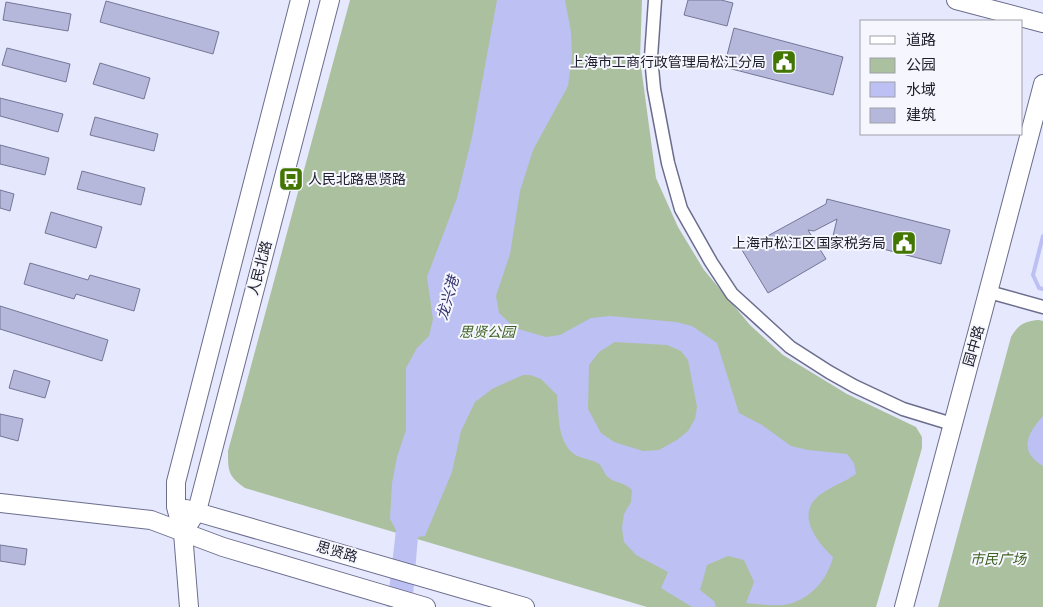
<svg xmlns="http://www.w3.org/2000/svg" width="1043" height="607" viewBox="0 0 1043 607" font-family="Bitter,'Noto Sans SC',serif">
  <rect width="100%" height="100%" fill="#e6e8fe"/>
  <g fill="#abc09e">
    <path d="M 350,0 L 642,0 L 640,59 L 656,178 L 678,227 L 704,270 L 750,325 L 783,355 L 847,394 L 916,427 L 922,437 L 922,448 L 876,607 L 647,607 L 245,488 C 228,476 228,471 228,451 Z"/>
    <path d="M 1039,320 L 1043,321 L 1043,607 L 938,607 L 1011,337 C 1018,325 1024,321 1039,320 Z"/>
  </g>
  <g fill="#bdc0f3" fill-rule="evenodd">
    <path d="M 497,0 L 565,0 L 571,32 L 572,56 L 568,86 L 533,150 L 520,191 L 510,254 L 496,296 L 499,313 L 515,328 L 546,337 L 560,335 L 591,318 L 610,316 L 676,322 L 692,326 L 717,343 L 739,413 L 762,425 L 791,446 L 808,450 L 847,454 L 854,463 L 856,474 C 845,482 832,486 821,494 C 795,513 815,540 833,557 C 828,578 812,598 789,604 C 776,607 760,604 746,603 L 754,582 L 744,560 L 728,556 L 707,565 L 700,590 L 714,601 L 716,607 L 692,607 L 661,588 L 668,572 L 636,555 L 624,542 L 622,528 L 624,514 L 631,502 L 632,490 C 625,482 614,483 608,477 C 604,474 603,467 599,464 C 592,459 581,459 574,454 C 557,441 559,414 557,395 L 541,379 L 530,375 L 523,375 L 492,389 L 475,402 L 461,431 L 452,472 L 425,536 L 418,537 L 412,607 L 387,607 L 396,530 L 390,519 L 392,483 L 397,457 L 406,430 L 406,368 L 417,348 L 429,336 L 433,319 L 427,277 L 457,198 L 472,137 ZM 615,342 L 667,345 L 681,351 L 688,360 L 697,407 L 695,419 L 688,431 L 677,440 L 659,450 L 643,451 L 614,442 L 601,433 L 588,409 L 589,365 L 599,352 Z"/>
    <path d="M 1043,416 L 1043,466 C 1018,451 1027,434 1043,416 Z"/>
  </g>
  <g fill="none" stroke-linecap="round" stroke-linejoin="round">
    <path stroke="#bdc0f3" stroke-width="4" d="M 1043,236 L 1033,275 L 1039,288 L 1043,289"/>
  </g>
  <g fill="#b5b8db" stroke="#747696">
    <path d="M 688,0 L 721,0 L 733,3 L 727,26 L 684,15 Z"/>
    <path d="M 106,1 L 219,32 L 213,54 L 100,22 Z"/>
    <path d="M 6,2 L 71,14 L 68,31 L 3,20 Z"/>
    <path d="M 734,28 L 843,57 L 833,95 L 724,67 Z"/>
    <path d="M 7,48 L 70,64 L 66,82 L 2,65 Z"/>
    <path d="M 100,63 L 150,78 L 144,99 L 93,84 Z"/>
    <path d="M 0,98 L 63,114 L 58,132 L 0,116 Z"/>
    <path d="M 95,117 L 158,134 L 154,151 L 90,135 Z"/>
    <path d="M 0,145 L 49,158 L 45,175 L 0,164 Z"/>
    <path d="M 82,171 L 145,188 L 141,205 L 77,189 Z"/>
    <path d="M 0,190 L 14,194 L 10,211 L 0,208 Z"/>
    <path d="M 827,199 L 950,230 L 941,264 L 833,236 L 837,219 L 814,231 L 808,230 L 826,259 L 768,293 L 742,250 L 826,204 Z"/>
    <path d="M 51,212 L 102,227 L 96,248 L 45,233 Z"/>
    <path d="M 30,263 L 88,280 L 90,275 L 140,289 L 134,311 L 76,294 L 74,299 L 24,284 Z"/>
    <path d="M 0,306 L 108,340 L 102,361 L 0,329 Z"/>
    <path d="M 14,370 L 50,381 L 45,398 L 9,388 Z"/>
    <path d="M 0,414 L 23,419 L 18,441 L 0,436 Z"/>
    <path d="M 0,545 L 27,549 L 25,565 L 0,561 Z"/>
  </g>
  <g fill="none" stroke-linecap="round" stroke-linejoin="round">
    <defs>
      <g id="street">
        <path d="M 655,0 L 651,57 L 654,89 L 668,163 L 681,209 L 711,262 L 732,294 L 790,347 L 829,372 L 854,386 L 903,409 L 952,424"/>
        <path d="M 989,292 L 1043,307"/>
      </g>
      <g id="secondary">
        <path d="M 956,0 L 1043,23"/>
        <path d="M 0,503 L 151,520 L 223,547 L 426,607"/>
        <path d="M 186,509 L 525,607"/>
        <path d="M 183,533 L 197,511 L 330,0"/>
        <path d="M 189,607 L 183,533 L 176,507 L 176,482 L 300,0"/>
        <path d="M 904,607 C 950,432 998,259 1043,84"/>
      </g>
    </defs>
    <use href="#street" stroke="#6b6d8d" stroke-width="15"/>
    <use href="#secondary" stroke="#6b6d8d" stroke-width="20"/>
    <use href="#street" stroke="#fff" stroke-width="12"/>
    <use href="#secondary" stroke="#fff" stroke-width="18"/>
  </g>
  <defs>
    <symbol id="civic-square" viewBox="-11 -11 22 22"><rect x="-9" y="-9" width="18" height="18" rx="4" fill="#427601" stroke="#f6f7fe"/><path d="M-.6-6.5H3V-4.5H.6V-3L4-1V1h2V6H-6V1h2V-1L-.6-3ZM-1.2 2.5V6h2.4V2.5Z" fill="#fff"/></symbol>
    <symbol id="bus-square" viewBox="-11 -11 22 22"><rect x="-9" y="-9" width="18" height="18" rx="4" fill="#427601" stroke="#f6f7fe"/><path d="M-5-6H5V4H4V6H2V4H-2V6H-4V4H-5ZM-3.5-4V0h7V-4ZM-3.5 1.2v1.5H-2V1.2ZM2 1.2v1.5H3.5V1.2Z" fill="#fff"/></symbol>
  </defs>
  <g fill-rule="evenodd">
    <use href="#civic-square" x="770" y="48" width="28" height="28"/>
    <use href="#bus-square" x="277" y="165" width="28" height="28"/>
    <use href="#civic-square" x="890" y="229" width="28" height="28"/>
  </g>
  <g text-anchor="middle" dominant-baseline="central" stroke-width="4" stroke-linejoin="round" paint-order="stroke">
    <g font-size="14" fill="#1d1e2b" stroke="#f6f7fe" text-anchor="end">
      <text x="766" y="62">上海市工商行政管理局松江分局</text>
      <text x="308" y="179" text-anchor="start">人民北路思贤路</text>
      <text x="886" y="243">上海市松江区国家税务局</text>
    </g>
    <g font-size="14" fill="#1d1e2b" stroke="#f6f7fe">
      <text transform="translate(260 268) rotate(-75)">人民北路</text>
      <text transform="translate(974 346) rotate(-74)">园中路</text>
      <text transform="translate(337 552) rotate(16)">思贤路</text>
    </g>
    <g font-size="14" font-style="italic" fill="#3f6222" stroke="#f6f7fe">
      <text x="487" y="332">思贤公园</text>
      <text x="998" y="559">市民广场</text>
    </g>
    <g font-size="15" font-style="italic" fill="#373672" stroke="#f6f7fe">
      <text transform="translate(448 298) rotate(-74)">龙兴港</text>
    </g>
  </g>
  <rect x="860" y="20" width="162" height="115" fill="#f6f7fe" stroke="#9fa0aa"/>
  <rect x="870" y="36" width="25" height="8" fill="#ffffff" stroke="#9fa0aa"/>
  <text x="906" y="45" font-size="15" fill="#1d1e2b">道路</text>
  <rect x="870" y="58" width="25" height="15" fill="#abc09e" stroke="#9fa0aa"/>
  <text x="906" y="70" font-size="15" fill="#1d1e2b">公园</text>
  <rect x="870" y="82" width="25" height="15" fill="#bdc0f3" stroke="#9fa0aa"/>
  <text x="906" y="95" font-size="15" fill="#1d1e2b">水域</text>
  <rect x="870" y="108" width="25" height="15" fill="#b5b8db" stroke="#9fa0aa"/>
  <text x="906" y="120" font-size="15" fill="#1d1e2b">建筑</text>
</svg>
